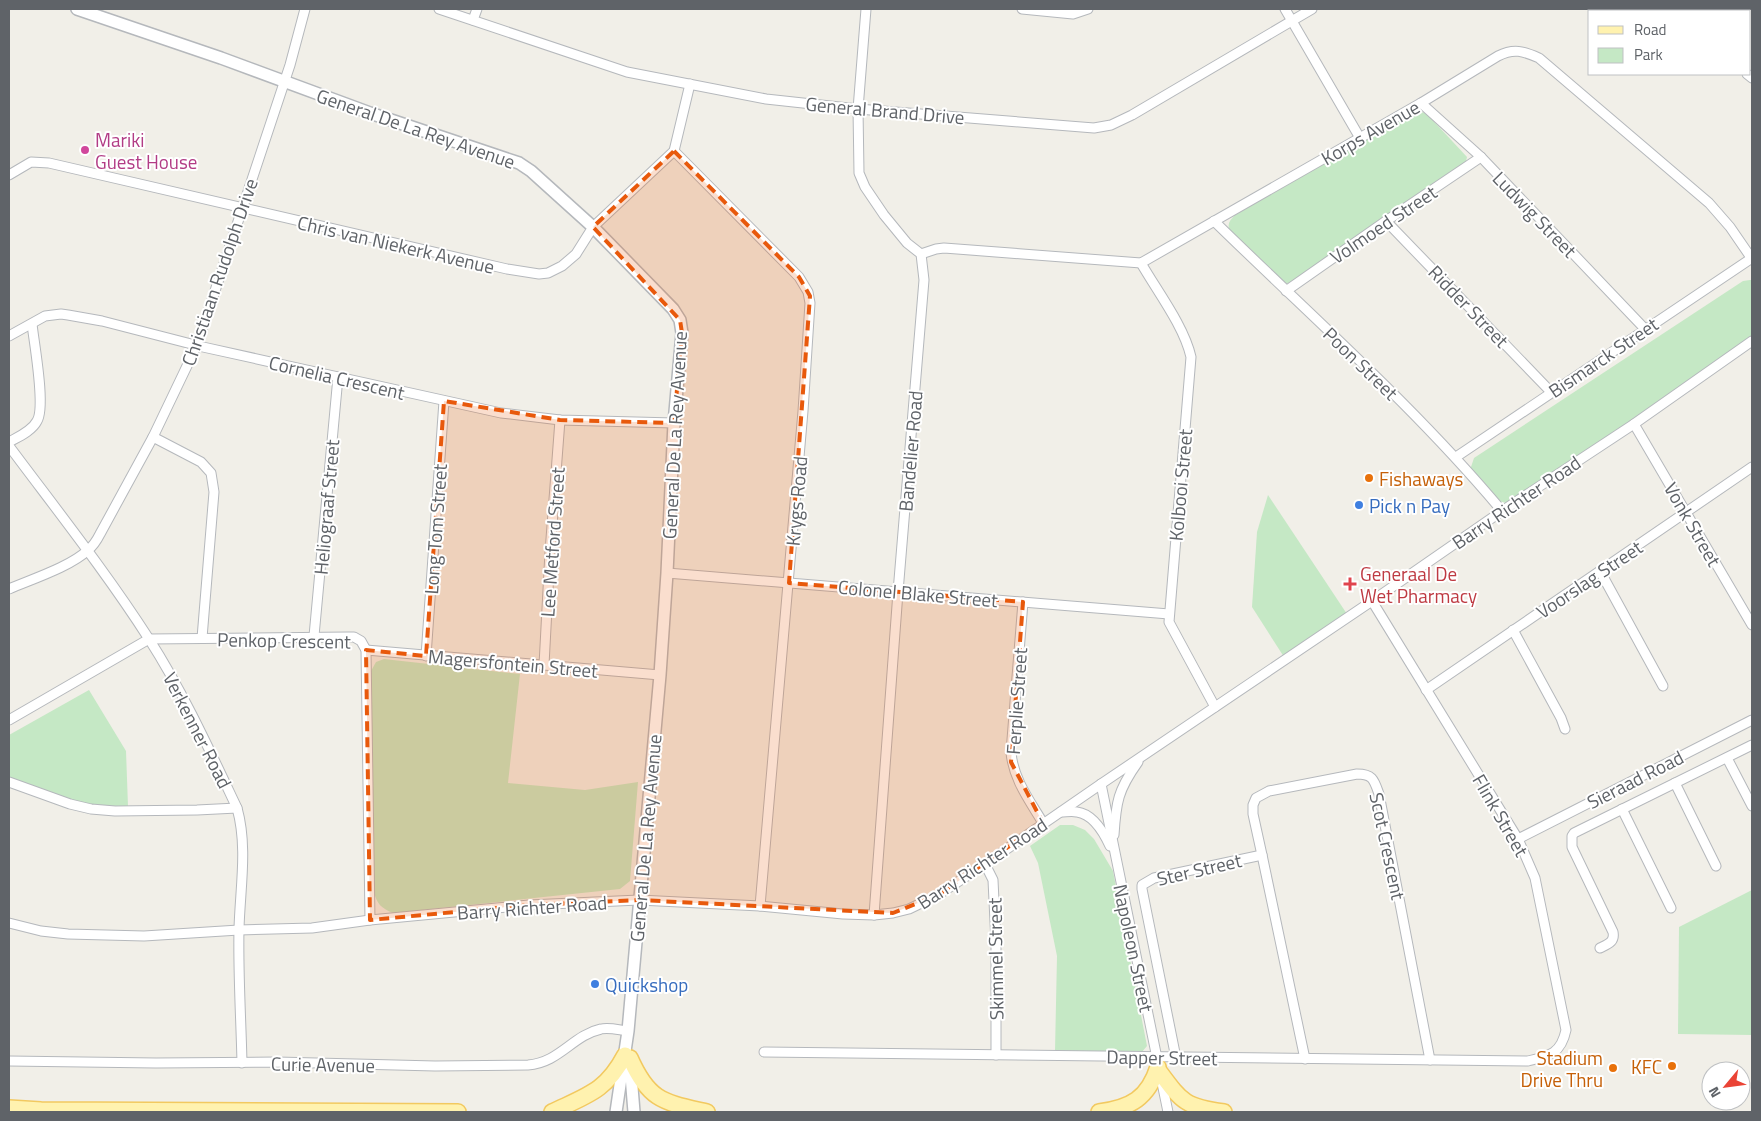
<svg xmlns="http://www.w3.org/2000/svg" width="1761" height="1121" viewBox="0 0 1761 1121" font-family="'Titillium Web',sans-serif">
  <rect width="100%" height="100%" fill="#f1efe8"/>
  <g fill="#c5e8c5">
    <path d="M 1414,111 L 1426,113 L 1467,157 L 1465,166 L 1290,284 L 1283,282 L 1230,232 C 1227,224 1229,221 1235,215 Z"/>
    <path d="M 1750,280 L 1752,280 L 1752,345 L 1506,503 L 1499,501 L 1470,470 L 1474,458 L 1743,281 Z"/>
    <path d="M 1268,495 L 1347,614 L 1284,657 L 1252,607 L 1257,532 Z"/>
    <path d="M 384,659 L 520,674 L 508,783 L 585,790 L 638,782 L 630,881 L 620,889 L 393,913 C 381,908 377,904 374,892 L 371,671 L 376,662 Z"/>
    <path d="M 89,690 L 126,751 L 128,806 L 85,806 L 9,780 L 9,735 Z"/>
    <path d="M 1060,825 L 1073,825 L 1085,830 L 1094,839 L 1113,871 L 1147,1046 L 1141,1053 L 1055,1051 L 1057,956 L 1038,863 L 1030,846 Z"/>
    <path d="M 1752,890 L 1752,1035 L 1678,1034 L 1679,927 Z"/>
  </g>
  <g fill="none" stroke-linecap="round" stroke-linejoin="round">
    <defs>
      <g id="minor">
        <path d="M 439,9 L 627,72 L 766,99 L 858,109 L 1094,128 L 1111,125 L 1132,115 L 1312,9"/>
        <path d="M 866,9 L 858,109 L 859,173 L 865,187 L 884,215 L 907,243 L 921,254 L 924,280 L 898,592 L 874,915"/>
        <path d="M 1022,9 L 1073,14 L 1088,9"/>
        <path d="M 1285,9 L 1360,138"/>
        <path d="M 1671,9 L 1674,11"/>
        <path d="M 1698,11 L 1700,9"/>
        <path d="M 473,20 L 477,9"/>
        <path d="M 1747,74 L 1752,78"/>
        <path d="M 1421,103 L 1481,157 L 1645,329"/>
        <path d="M 674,151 L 799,277 L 808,292 L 810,303 L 803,411 L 760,906"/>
        <path d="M 9,175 L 31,162 L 49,163 L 507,269 L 539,274 L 548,273 L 562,266 L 576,254 L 593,227 L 674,151 L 690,84"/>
        <path d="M 1214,221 C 1311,316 1415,407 1502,511"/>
        <path d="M 1386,221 L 1551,392"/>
        <path d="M 921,254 L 936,249 L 944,248 L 1141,263 L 1421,103 L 1498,56 C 1514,48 1523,51 1539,58 L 1709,203 L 1730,227 L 1752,259"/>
        <path d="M 1141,263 C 1157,291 1184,326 1191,357 L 1169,622 L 1215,707"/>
        <path d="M 1286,291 L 1386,221 L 1481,157"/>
        <path d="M 9,336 L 45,316 L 61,314 L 68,315 L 102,321 L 203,347 L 501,413 L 560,420 L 674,423"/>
        <path d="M 1634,424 L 1752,625"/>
        <path d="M 153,437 L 201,462 L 211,473 L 214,492 L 202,638"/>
        <path d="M 9,442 C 18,437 32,431 37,421 C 46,407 34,343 32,324"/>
        <path d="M 9,446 C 56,509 106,572 149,639 C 183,692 210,751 237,808 C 248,847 240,889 239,929 C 238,973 241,1018 242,1063"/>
        <path d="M 1456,457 L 1752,258"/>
        <path d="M 1600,571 L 1663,686"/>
        <path d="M 667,573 L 1169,614"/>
        <path d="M 9,589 C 32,579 70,567 88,550 C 93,546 97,540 100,534 L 153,437 L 197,345 L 290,65 L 305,9"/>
        <path d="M 1023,602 L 1011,752 C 1013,779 1030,801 1043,823"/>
        <path d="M 1513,630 L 1561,718 L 1565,729"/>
        <path d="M 314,636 L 338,377"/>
        <path d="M 366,650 L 660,675"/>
        <path d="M 426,656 L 444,401"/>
        <path d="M 544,665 L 550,552 L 560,420"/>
        <path d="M 1426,690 L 1752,467"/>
        <path d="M 9,720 L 149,639 L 348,637 L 354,637 L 361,641 L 366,650 L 370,920"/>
        <path d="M 1727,758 L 1752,806"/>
        <path d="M 9,782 L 70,804 L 91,809 L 115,811 L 197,810 L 237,808"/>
        <path d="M 1675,783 L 1716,866"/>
        <path d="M 1101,784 L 1158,1063"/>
        <path d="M 1622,809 L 1671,908"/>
        <path d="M 1061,812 C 1066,812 1072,811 1077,812 C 1093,814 1104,833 1110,846"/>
        <path d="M 1114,835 C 1116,802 1118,790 1138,762"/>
        <path d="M 1518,839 L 1752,720"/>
        <path d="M 985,864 L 993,880 L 996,943 L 996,1055"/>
        <path d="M 9,923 L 41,931 L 68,934 L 144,936 L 239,930 L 312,928 L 370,920 L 529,905 L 639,900 L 760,906 L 843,914 L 874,915 L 893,913 L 909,909 L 938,895 L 985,864 L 1101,784 L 1372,601 L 1502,511 L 1634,424 L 1752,341"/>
        <path d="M 1600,948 C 1608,944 1615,942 1613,932 L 1572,847 L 1572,836 L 1574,833 L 1752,745"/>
        <path d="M 764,1052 L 1528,1061 C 1549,1056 1561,1054 1566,1030 L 1535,878 L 1518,839 L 1372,601"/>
        <path d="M 1176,1058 L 1142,889 L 1142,885 L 1154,878 L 1262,855"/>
        <path d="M 1305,1059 L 1262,855 L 1253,814 L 1253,805 L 1256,798 L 1269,791 L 1357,774 C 1373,774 1374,780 1379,794 L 1430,1060"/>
        <path d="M 9,1061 L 156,1063 L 277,1062 L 435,1066 L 528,1065 C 559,1063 573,1035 601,1029 C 609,1027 619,1030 628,1031"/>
        <path d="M 1161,1078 L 1168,1112"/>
      </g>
      <g id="tertiary">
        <path d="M 77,9 L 221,58 L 370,113 L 519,163 L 531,171 L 593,227 L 673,309 L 680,320 L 682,333 L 674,423 L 667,573 L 660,675 L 628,1031 L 616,1112"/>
        <path d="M 630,1063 L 634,1112"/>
      </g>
      <g id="primary">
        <path d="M 630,1058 C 649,1101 663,1102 707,1112"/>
        <path d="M 1159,1071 C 1182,1102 1185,1107 1224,1112"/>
        <path d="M 9,1108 L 41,1110 L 458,1112"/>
        <path d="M 552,1112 C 588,1095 606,1091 625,1055"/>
        <path d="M 1099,1112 C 1131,1108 1148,1098 1158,1067"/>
      </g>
    </defs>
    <use href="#minor" stroke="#b5b8bc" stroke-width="11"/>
    <use href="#tertiary" stroke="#b5b8bc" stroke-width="14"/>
    <use href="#primary" stroke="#f2c960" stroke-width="18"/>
    <use href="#minor" stroke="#fff" stroke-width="9"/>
    <use href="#tertiary" stroke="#fff" stroke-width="11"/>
    <use href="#primary" stroke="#fff2af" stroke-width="15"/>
  </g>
  <path fill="#e8590c" fill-opacity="0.2" stroke="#e8590c" stroke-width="4" stroke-dasharray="10 6" stroke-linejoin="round" d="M 674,151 L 799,277 L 810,296 L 789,583 L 1023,602 L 1011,762 L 1043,823 L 938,895 L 893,913 L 639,900 L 529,905 L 370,920 L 366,650 L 426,656 L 444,401 L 560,420 L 674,423 L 682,333 L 680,320 L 593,227 Z"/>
  <circle fill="#d1479c" stroke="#fff" stroke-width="2" cx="85" cy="150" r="5"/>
  <g fill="#e8710a" stroke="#fff" stroke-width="2">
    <circle cx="1369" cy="478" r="5"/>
    <circle cx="1672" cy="1066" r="5"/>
    <circle cx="1613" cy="1068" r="5"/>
  </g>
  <g fill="#3f7fe0" stroke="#fff" stroke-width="2">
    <circle cx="1359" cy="505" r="5"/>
    <circle cx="595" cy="984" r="5"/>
  </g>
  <path fill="#e0444e" stroke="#fff" stroke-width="2" d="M1347.5 576.5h5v5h5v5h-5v5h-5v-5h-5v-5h5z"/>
  <g text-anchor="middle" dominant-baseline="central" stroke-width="4" stroke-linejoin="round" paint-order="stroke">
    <g font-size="19" fill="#5f6368" stroke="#fff">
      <text transform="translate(885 110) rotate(5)">General Brand Drive</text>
      <text transform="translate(416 128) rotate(19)">General De La Rey Avenue</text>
      <text transform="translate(1370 132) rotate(-30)">Korps Avenue</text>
      <text transform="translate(1535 214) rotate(46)">Ludwig Street</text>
      <text transform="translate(1383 224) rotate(-34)">Volmoed Street</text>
      <text transform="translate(396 244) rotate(13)">Chris van Niekerk Avenue</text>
      <text transform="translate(219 272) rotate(-71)">Christiaan Rudolph Drive</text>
      <text transform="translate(1469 306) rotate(46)">Ridder Street</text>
      <text transform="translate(1603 357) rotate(-34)">Bismarck Street</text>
      <text transform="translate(1361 363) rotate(44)">Poon Street</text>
      <text transform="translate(337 377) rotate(13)">Cornelia Crescent</text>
      <text transform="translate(674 435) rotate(-87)">General De La Rey Avenue</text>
      <text transform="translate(910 451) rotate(-85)">Bandelier Road</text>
      <text transform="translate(1180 485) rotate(-85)">Kolbooi Street</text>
      <text transform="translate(796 501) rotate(-85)">Krygs Road</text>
      <text transform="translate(1516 502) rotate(-34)">Barry Richter Road</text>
      <text transform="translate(326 507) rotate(-85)">Heliograaf Street</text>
      <text transform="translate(1693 524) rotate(60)">Vonk Street</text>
      <text transform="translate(435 529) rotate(-86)">Long Tom Street</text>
      <text transform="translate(552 542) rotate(-86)">Lee Metford Street</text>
      <text transform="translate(1589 579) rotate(-34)">Voorslag Street</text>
      <text transform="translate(918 593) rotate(5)">Colonel Blake Street</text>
      <text transform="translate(284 640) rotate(1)">Penkop Crescent</text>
      <text transform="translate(513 663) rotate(5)">Magersfontein Street</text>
      <text transform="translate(1016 701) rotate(-86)">Ferplie Street</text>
      <text transform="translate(198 730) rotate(63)">Verkenner Road</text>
      <text transform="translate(1635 779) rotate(-27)">Sieraad Road</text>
      <text transform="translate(1501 815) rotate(60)">Flink Street</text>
      <text transform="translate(645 838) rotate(-85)">General De La Rey Avenue</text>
      <text transform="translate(1388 846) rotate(78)">Scot Crescent</text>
      <text transform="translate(982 863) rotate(-33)">Barry Richter Road</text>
      <text transform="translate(1199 869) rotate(-13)">Ster Street</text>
      <text transform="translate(532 907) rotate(-4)">Barry Richter Road</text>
      <text transform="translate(1134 948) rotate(78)">Napoleon Street</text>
      <text transform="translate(995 959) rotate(-91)">Skimmel Street</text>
      <text transform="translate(1162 1057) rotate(1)">Dapper Street</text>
      <text transform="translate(323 1064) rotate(1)">Curie Avenue</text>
    </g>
    <g font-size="19" fill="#b23c85" stroke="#fff" text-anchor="start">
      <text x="95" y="139">Mariki<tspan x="95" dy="22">Guest House</tspan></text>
    </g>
    <g font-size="19" fill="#c56008" stroke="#fff" text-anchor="end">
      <text x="1379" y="478" text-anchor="start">Fishaways</text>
      <text x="1603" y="1057">Stadium<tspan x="1603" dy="22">Drive Thru</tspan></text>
      <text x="1662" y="1066">KFC</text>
    </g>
    <g font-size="19" fill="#366cbe" stroke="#fff" text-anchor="start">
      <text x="1369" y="505">Pick n Pay</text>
      <text x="605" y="984">Quickshop</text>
    </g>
    <g font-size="19" fill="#be3a42" stroke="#fff" text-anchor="start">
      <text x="1360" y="573">Generaal De<tspan x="1360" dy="22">Wet Pharmacy</tspan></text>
    </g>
  </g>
  <rect width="1761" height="1121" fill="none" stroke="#5f6368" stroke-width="20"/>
  <rect x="1588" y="10" width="162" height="65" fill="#ffffff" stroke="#bfc1c3"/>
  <rect x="1598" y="26" width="25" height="8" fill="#fff2af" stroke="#bfc1c3"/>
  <text x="1634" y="35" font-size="15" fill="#5f6368">Road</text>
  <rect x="1598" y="48" width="25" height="15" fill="#c5e8c5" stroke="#bfc1c3"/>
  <text x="1634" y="60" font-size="15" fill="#5f6368">Park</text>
  <g transform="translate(1726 1086) rotate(241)"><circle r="24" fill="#ffffff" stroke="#bfc1c3"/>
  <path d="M0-4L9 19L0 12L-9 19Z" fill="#ea4335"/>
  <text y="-8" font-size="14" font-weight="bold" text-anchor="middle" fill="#5f6368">N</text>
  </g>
</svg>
